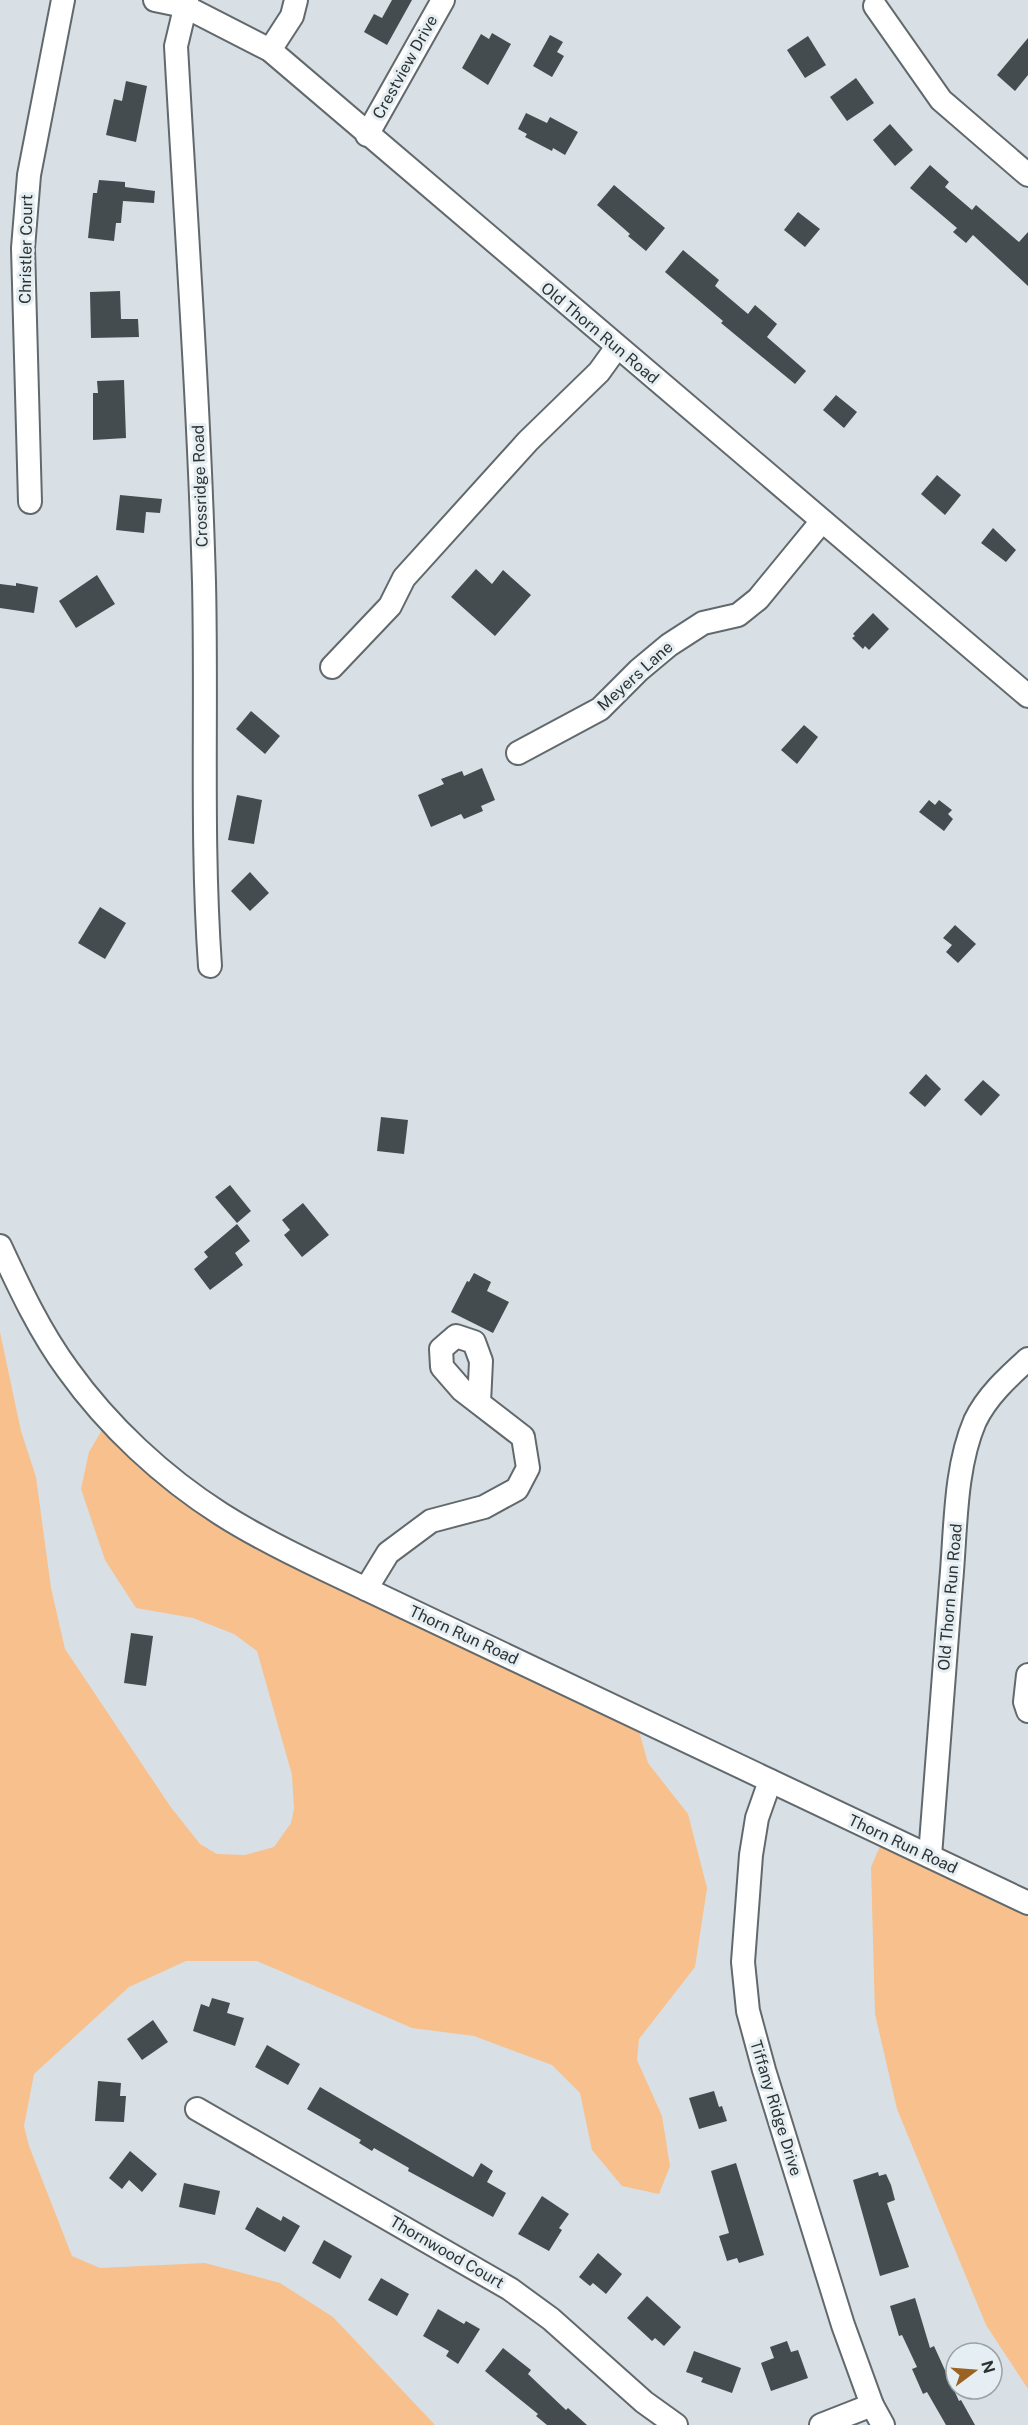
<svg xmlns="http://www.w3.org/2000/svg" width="1028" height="2425" viewBox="0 0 1028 2425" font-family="'Public Sans',sans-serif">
  <rect width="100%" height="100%" fill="#d8e0e5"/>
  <g fill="#f7c08c">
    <path d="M 0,1332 L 21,1431 L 36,1477 L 51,1588 L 65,1649 L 170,1806 L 200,1844 L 217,1854 L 245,1855 L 274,1847 L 291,1823 L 294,1809 L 292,1775 L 257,1651 L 234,1634 L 193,1618 L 136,1608 L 105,1560 L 81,1489 L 89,1452 L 109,1418 L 190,1492 L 635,1717 L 648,1763 L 688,1814 L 707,1888 L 695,1967 L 639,2039 L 637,2060 L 662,2116 L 670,2166 L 659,2194 L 622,2186 L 592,2150 L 580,2093 L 552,2065 L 474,2036 L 412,2028 L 257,1961 L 186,1961 L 129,1987 L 34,2074 L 24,2126 L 29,2146 L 72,2256 L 100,2268 L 205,2263 L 280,2283 L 333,2317 L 435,2425 L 0,2425 Z"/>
    <path d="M 885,1835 L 1028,1903 L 1028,2389 L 986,2325 L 897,2109 L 875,2014 L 871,1867 Z"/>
  </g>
  <g fill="#444c4f">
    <path d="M 392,0 L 412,0 L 387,45 L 364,32 L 374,14 L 382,18 Z"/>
    <path d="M 492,33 L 511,44 L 488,85 L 462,68 L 481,34 L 489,39 Z"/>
    <path d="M 550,35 L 563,42 L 557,52 L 564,56 L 552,77 L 533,66 Z"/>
    <path d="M 808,36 L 826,65 L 805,78 L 787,50 Z"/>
    <path d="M 1028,38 L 1028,75 L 1015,91 L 997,75 Z"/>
    <path d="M 856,78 L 874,103 L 847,121 L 830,97 Z"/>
    <path d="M 126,81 L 147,86 L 136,142 L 106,135 L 114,99 L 122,101 Z"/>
    <path d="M 526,113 L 547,123 L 550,117 L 578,132 L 565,155 L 553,148 L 552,151 L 525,137 L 527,134 L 518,129 Z"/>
    <path d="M 890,124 L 913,150 L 895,166 L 873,140 Z"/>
    <path d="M 930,165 L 949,182 L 945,187 L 972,210 L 976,205 L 1019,242 L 1028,232 L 1028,286 L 973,235 L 966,243 L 953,232 L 957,228 L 910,188 Z"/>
    <path d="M 99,180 L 125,182 L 125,187 L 155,191 L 154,203 L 123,201 L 121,223 L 116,223 L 114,241 L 88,238 L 93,193 L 97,193 Z"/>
    <path d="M 614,185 L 665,228 L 646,251 L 628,236 L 630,234 L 597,205 Z"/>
    <path d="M 798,212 L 820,229 L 805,247 L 784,230 Z"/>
    <path d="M 683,250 L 719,280 L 715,286 L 748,314 L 755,305 L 777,324 L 767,337 L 806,371 L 795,384 L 721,323 L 723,321 L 665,272 Z"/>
    <path d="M 120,291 L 121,319 L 138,319 L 139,337 L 91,338 L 90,292 Z"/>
    <path d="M 124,380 L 126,438 L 93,440 L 93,393 L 98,393 L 97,381 Z"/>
    <path d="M 836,395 L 857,412 L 844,428 L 823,410 Z"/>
    <path d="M 937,475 L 961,495 L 945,515 L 921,494 Z"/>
    <path d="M 120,495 L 162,499 L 160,513 L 146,512 L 144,533 L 116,530 Z"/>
    <path d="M 993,528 L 1016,550 L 1006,562 L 981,543 Z"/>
    <path d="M 476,569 L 492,584 L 503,570 L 531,595 L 495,636 L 451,597 Z"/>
    <path d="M 97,575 L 115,604 L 76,628 L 59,601 Z"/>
    <path d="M 16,583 L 38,587 L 34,613 L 0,608 L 0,584 L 16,586 Z"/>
    <path d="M 873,613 L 889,629 L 869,650 L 865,646 L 863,649 L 852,638 L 855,636 L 853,634 Z"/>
    <path d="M 251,711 L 280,736 L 265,754 L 236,729 Z"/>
    <path d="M 804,725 L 818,737 L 797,764 L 781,750 Z"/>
    <path d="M 482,768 L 495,800 L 481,806 L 483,811 L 464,819 L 461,814 L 431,827 L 418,795 L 444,784 L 441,779 L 462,771 L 464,776 Z"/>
    <path d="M 237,795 L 262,800 L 254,844 L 228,840 Z"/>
    <path d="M 929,800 L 935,805 L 939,800 L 952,810 L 948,814 L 953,819 L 944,831 L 919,812 Z"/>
    <path d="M 250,872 L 269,893 L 250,911 L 231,891 Z"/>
    <path d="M 100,907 L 126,923 L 105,959 L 78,943 Z"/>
    <path d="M 955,925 L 976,944 L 958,963 L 946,952 L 952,945 L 943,938 Z"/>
    <path d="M 926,1074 L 941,1089 L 925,1107 L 909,1093 Z"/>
    <path d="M 983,1080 L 1000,1095 L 981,1116 L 964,1100 Z"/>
    <path d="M 381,1117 L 408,1120 L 404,1154 L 377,1151 Z"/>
    <path d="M 230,1185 L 251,1211 L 237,1223 L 215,1197 Z"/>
    <path d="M 303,1203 L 329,1235 L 302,1257 L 284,1235 L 290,1230 L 282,1220 Z"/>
    <path d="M 237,1224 L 250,1241 L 235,1253 L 243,1265 L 210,1290 L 194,1269 L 208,1257 L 204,1252 Z"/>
    <path d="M 474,1273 L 491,1282 L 487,1291 L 509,1302 L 493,1333 L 451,1312 L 467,1281 L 469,1282 Z"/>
    <path d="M 131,1633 L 153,1636 L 146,1686 L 124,1683 Z"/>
    <path d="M 212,1998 L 230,2003 L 227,2013 L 244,2018 L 235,2046 L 193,2031 L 201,2004 L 209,2007 Z"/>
    <path d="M 153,2020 L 168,2042 L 142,2060 L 127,2039 Z"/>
    <path d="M 267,2045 L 300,2064 L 288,2085 L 255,2067 Z"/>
    <path d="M 98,2081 L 121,2083 L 120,2096 L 126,2096 L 124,2122 L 95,2121 Z"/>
    <path d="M 320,2087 L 473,2177 L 481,2163 L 493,2171 L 487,2182 L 506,2193 L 493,2217 L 408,2171 L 409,2168 L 374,2148 L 372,2151 L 359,2143 L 361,2140 L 307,2109 Z"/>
    <path d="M 714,2091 L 719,2107 L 722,2106 L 727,2121 L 699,2129 L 689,2098 Z"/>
    <path d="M 130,2151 L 157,2174 L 142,2192 L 129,2180 L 122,2189 L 109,2178 Z"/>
    <path d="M 736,2163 L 764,2255 L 739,2263 L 737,2258 L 727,2261 L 719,2236 L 729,2233 L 711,2171 Z"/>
    <path d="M 878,2172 L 879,2176 L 886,2174 L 891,2185 L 895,2200 L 887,2203 L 909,2267 L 880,2276 L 853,2180 Z"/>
    <path d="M 184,2183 L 220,2191 L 215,2215 L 179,2207 Z"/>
    <path d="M 542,2196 L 569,2214 L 559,2228 L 562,2230 L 549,2251 L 518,2234 Z"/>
    <path d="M 257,2207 L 281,2221 L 283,2216 L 300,2226 L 285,2252 L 245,2229 Z"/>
    <path d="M 324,2240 L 352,2256 L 340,2279 L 312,2263 Z"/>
    <path d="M 598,2253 L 622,2274 L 606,2294 L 593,2283 L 590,2286 L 579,2277 Z"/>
    <path d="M 381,2278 L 409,2294 L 397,2316 L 368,2300 Z"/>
    <path d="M 647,2296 L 681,2327 L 664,2346 L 655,2338 L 652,2341 L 627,2318 Z"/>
    <path d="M 915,2298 L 930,2348 L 934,2346 L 959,2401 L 961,2400 L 975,2425 L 946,2425 L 927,2392 L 923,2394 L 912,2369 L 917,2367 L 902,2335 L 899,2336 L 890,2306 Z"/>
    <path d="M 438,2309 L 464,2324 L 466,2321 L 480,2329 L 458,2364 L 446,2356 L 449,2351 L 423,2336 Z"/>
    <path d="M 787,2341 L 791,2352 L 798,2350 L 808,2378 L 771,2391 L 761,2363 L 774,2358 L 770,2347 Z"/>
    <path d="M 503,2348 L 531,2370 L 528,2374 L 566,2410 L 568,2408 L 587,2425 L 547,2425 L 536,2416 L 538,2414 L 491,2376 L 485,2371 Z"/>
    <path d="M 694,2351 L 741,2368 L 732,2393 L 701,2382 L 703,2378 L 686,2372 Z"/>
  </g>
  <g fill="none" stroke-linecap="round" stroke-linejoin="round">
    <defs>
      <g id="minor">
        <path d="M 155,0 L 184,6 L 270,50 L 1028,696"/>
        <path d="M 187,0 L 176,46 C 186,225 199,404 204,582 C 207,711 201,839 210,966"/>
        <path d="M 875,6 L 941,100 L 1028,175"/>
        <path d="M 270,50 L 292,16 L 296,0"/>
        <path d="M 367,135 L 443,0"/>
        <path d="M 30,502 L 23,248 L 29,175 L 63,0"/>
        <path d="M 332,667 L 390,606 L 404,578 L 528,441 L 599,372 L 617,347"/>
        <path d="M 518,753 L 600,709 L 639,670 L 669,645 L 703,623 L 738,615 L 758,599 L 822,521"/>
        <path d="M 0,1246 C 20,1289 40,1332 68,1370 C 108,1426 163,1477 221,1514 C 254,1535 290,1553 326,1570 L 1028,1903"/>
        <path d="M 366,1589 L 388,1553 L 431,1521 L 484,1507 L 517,1489 L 528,1468 L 523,1437 L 462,1390 L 442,1367 L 441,1349 L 456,1336 L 474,1342 L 481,1361 L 479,1403"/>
        <path d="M 1028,1675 L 1025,1702 L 1028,1711"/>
        <path d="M 770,1781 L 757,1818 L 751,1855 L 743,1962 L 748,2011 L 764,2070 L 843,2325 L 872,2405 L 883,2425"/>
        <path d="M 930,1856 C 937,1765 944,1674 951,1583 C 956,1531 954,1470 975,1421 C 987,1396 1008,1377 1028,1359"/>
        <path d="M 197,2109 L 510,2289 L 551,2319 L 644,2402 L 676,2425"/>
        <path d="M 821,2425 L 872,2405"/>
      </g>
    </defs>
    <use href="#minor" stroke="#62696d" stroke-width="26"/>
    <use href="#minor" stroke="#fff" stroke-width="22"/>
  </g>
  <g text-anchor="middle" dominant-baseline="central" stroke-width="6" stroke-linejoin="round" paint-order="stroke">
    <g font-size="16" fill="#2e3233" stroke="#e5eef2">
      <text transform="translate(405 67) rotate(-61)">Crestview Drive</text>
      <text transform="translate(26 249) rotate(-89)">Christler Court</text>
      <text transform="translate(600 333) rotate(40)">Old Thorn Run Road</text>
      <text transform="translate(200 486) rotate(-92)">Crossridge Road</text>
      <text transform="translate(635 676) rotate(-42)">Meyers Lane</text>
      <text transform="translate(950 1597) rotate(-85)">Old Thorn Run Road</text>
      <text transform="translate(464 1635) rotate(25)">Thorn Run Road</text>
      <text transform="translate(903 1844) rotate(25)">Thorn Run Road</text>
      <text transform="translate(776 2108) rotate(73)">Tiffany Ridge Drive</text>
      <text transform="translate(447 2252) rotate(30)">Thornwood Court</text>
    </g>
  </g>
  <g transform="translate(974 2371) rotate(74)"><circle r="28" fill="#e5eef2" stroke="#9ca3a6" stroke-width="1.5"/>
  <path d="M0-4.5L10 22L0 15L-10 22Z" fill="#9c6221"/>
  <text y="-9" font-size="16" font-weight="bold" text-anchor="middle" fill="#2e3233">N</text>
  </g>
</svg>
